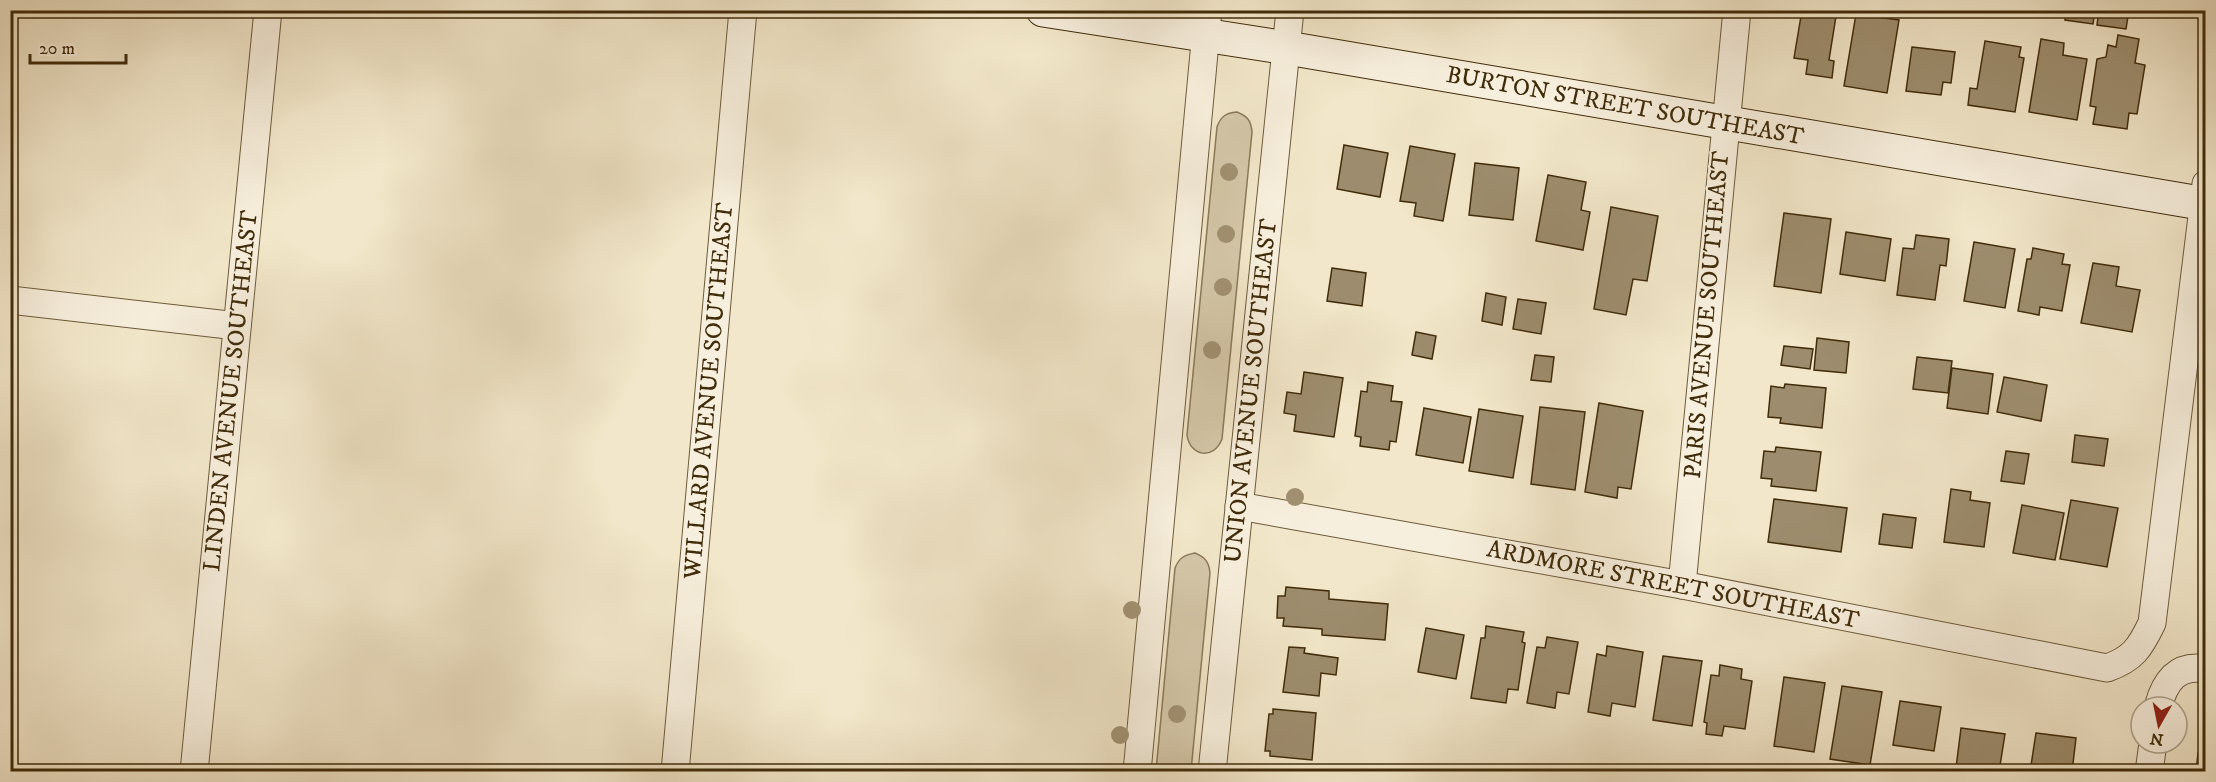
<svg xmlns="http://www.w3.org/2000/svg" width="2216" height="782" viewBox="0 0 2216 782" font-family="'IM FELL DW Pica',serif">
  <rect width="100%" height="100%" fill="#f2e7ca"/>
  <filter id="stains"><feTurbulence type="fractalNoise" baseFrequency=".00333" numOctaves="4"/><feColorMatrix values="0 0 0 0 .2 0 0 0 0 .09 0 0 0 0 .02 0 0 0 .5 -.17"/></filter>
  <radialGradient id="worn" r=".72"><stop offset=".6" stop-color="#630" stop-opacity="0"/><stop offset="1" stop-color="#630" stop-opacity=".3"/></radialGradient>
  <g fill="#d4c7a9" stroke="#8a7a5a" stroke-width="1.5">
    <path d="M 1237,112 C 1247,116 1251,120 1252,132 L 1222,439 C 1214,460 1190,457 1187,435 L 1217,127 C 1221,116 1226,113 1237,112 Z"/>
    <path d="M 1195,553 C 1205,557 1209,562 1210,573 L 1191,771 L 1156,771 L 1175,568 C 1179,558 1184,555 1195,553 Z"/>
  </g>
  <g fill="#9d8d6e" stroke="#412c0a" stroke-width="1.5">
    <path d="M 1802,10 L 1837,10 L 1829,60 L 1834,61 L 1832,78 L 1806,74 L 1808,60 L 1794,58 Z"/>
    <path d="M 2066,10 L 2095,10 L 2093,24 L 2065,20 Z"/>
    <path d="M 2099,10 L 2129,10 L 2126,29 L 2097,25 Z"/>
    <path d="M 1856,14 L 1899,20 L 1887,93 L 1844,86 Z"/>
    <path d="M 2118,35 L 2139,39 L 2135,63 L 2145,65 L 2137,114 L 2129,113 L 2127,129 L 2093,124 L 2096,107 L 2090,106 L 2097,59 L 2106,57 L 2108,45 L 2116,47 Z"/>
    <path d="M 2041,39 L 2064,43 L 2063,55 L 2087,59 L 2077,120 L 2029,112 Z"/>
    <path d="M 1985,41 L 2021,47 L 2019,57 L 2024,58 L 2015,112 L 1968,105 L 1970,88 L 1977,89 Z"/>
    <path d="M 1912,47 L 1955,52 L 1951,83 L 1943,82 L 1941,95 L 1906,91 Z"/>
    <path d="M 1344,145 L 1388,153 L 1380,197 L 1337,189 Z"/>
    <path d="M 1410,146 L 1455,154 L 1443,221 L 1414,216 L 1416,203 L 1400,201 Z"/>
    <path d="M 1475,163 L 1519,168 L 1513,220 L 1469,215 Z"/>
    <path d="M 1548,175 L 1586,182 L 1581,210 L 1590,212 L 1583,250 L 1536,241 Z"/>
    <path d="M 1611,207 L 1658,216 L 1647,281 L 1633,279 L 1626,315 L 1594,309 Z"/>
    <path d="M 1784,213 L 1831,219 L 1821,293 L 1774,286 Z"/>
    <path d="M 1846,232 L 1891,239 L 1885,281 L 1840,274 Z"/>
    <path d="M 1916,235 L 1949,239 L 1946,266 L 1940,265 L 1935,300 L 1897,295 L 1903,248 L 1914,249 Z"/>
    <path d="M 1974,242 L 2015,249 L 2005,308 L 1964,301 Z"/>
    <path d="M 2033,248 L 2064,254 L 2062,264 L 2070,265 L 2062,311 L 2040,307 L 2039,315 L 2018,311 L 2027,259 L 2031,259 Z"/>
    <path d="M 2093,263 L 2119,267 L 2116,286 L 2140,290 L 2132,332 L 2081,323 Z"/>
    <path d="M 1332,268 L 1366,273 L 1362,306 L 1327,301 Z"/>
    <path d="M 1486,293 L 1506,297 L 1502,325 L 1482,321 Z"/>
    <path d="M 1518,299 L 1546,303 L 1541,334 L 1513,329 Z"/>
    <path d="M 1416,332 L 1436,336 L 1432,359 L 1412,355 Z"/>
    <path d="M 1817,338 L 1849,342 L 1846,373 L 1814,370 Z"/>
    <path d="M 1784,346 L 1813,349 L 1810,369 L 1781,365 Z"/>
    <path d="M 1535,355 L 1554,357 L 1551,382 L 1531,380 Z"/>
    <path d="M 1917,357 L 1952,361 L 1948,393 L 1913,389 Z"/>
    <path d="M 1952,368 L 1993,374 L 1988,414 L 1947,408 Z"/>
    <path d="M 1304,372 L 1343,378 L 1334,437 L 1294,431 L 1296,415 L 1284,413 L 1287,392 L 1301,394 Z"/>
    <path d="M 2004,377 L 2047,385 L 2041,421 L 1997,412 Z"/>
    <path d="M 1368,382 L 1393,386 L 1391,401 L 1402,402 L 1396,442 L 1390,441 L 1389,450 L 1360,446 L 1361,437 L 1355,436 L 1361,391 L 1367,392 Z"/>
    <path d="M 1785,384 L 1826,388 L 1822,428 L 1780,423 L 1781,418 L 1768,417 L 1771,386 L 1784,388 Z"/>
    <path d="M 1599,403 L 1643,411 L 1631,489 L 1618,487 L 1617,498 L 1585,492 Z"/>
    <path d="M 1540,407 L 1585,412 L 1575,490 L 1531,484 Z"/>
    <path d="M 1424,408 L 1471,417 L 1463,463 L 1416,455 Z"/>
    <path d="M 1479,409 L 1523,416 L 1513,478 L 1469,471 Z"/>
    <path d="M 2075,435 L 2108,439 L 2104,466 L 2072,462 Z"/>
    <path d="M 1776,447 L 1821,452 L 1816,491 L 1771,486 L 1772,479 L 1761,478 L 1764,451 L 1775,452 Z"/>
    <path d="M 2006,451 L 2029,454 L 2024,484 L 2001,481 Z"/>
    <path d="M 1951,489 L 1971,492 L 1970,500 L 1990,503 L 1984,547 L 1944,542 Z"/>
    <path d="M 1774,499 L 1847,508 L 1841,552 L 1768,542 Z"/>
    <path d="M 2071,500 L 2118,508 L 2107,567 L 2060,559 Z"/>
    <path d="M 2022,505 L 2064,513 L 2055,560 L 2013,553 Z"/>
    <path d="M 1883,514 L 1916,518 L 1912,548 L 1879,544 Z"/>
    <path d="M 1286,587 L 1329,591 L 1329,599 L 1388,604 L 1385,640 L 1322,635 L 1322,629 L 1283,626 L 1284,618 L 1277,618 L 1278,596 L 1285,596 Z"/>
    <path d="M 1486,626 L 1524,632 L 1522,642 L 1525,643 L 1518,690 L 1508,689 L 1506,703 L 1471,698 L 1481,638 L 1485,638 Z"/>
    <path d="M 1426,628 L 1464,635 L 1456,679 L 1418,672 Z"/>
    <path d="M 1547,637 L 1578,642 L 1569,694 L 1557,692 L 1555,708 L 1527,703 L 1537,647 L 1545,648 Z"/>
    <path d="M 1607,646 L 1643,652 L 1635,707 L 1612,703 L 1610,716 L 1588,712 L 1597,654 L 1606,656 Z"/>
    <path d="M 1289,647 L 1305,648 L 1304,653 L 1338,658 L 1336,675 L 1321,673 L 1319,696 L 1283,692 Z"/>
    <path d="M 1663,656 L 1702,661 L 1692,726 L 1653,720 Z"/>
    <path d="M 1720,665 L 1742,669 L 1741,679 L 1752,681 L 1745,729 L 1724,726 L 1722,736 L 1706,734 L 1707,723 L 1704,722 L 1711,675 L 1719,676 Z"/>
    <path d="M 1784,677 L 1825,683 L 1814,752 L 1774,746 Z"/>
    <path d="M 1842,686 L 1882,692 L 1870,765 L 1830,759 Z"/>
    <path d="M 1900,701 L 1941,707 L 1934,751 L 1893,745 Z"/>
    <path d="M 1273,709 L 1316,713 L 1312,760 L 1270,756 L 1270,751 L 1265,751 L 1269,714 L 1273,714 Z"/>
    <path d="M 1961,728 L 2005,734 L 1999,772 L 1956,768 Z"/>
    <path d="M 2036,733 L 2076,738 L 2072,772 L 2030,772 Z"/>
    <path d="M 2198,753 L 2206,754 L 2206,772 L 2196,772 Z"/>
  </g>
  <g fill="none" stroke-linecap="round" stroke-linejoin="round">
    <defs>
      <g id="minor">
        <path d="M 10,300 L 237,326"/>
        <path d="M 1239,506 L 1682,585 L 2107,668 C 2133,659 2140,648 2152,623 L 2206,184"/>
        <path d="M 1682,585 L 1737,10"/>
        <path d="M 2158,707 C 2165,681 2177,664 2206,669"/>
        <path d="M 194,772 L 268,10"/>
        <path d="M 675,772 L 743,10"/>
        <path d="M 1137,772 L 1208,10"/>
        <path d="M 1212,772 L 1290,10"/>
        <path d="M 2149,772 L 2153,743"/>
      </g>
      <path id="secondary" d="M 1043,10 L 1287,48 L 2206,204"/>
    </defs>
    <use href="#minor" stroke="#6d5b3a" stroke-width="29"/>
    <use href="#secondary" stroke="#412c0a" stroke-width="35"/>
    <use href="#minor" stroke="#f7efdd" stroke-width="27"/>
    <use href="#secondary" stroke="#f7efdd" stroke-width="33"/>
  </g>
  <g fill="#a19172">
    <circle cx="1229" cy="172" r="9"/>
    <circle cx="1226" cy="234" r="9"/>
    <circle cx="1223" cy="287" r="9"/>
    <circle cx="1212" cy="350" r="9"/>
    <circle cx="1295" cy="497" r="9"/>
    <circle cx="1132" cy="610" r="9"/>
    <circle cx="1177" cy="714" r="9"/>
    <circle cx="1120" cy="735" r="9"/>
  </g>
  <g text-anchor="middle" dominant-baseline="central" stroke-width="4.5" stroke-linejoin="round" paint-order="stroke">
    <g font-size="24" fill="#412c0a" stroke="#f7efdd">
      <text transform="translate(1625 106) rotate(10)">BURTON STREET SOUTHEAST</text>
      <text transform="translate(1707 315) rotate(-85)">PARIS AVENUE SOUTHEAST</text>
      <text transform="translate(231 391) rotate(-84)">LINDEN AVENUE SOUTHEAST</text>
      <text transform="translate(709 391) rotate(-85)">WILLARD AVENUE SOUTHEAST</text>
      <text transform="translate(1251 391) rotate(-84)">UNION AVENUE SOUTHEAST</text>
      <text transform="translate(1673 585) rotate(11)">ARDMORE STREET SOUTHEAST</text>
    </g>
  </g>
  <rect width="2216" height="782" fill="none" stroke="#f2e7ca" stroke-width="36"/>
  <rect x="12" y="12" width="2192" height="758" fill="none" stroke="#412c0a" stroke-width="3"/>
  <rect x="18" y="18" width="2180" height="746" fill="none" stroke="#412c0a" stroke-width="1.5"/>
  <g transform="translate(2159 725) rotate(189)"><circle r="28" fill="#f7efdd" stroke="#aea189" stroke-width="1.5"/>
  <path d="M0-4.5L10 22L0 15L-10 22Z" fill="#8f2418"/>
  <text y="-9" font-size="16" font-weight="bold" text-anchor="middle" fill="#412c0a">N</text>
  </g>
  <path d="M30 54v9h96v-9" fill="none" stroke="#412c0a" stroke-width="3"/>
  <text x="39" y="54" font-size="18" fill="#412c0a" stroke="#f7efdd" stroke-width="4.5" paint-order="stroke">20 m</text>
  <rect width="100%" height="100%" filter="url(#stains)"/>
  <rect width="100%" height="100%" fill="url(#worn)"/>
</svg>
